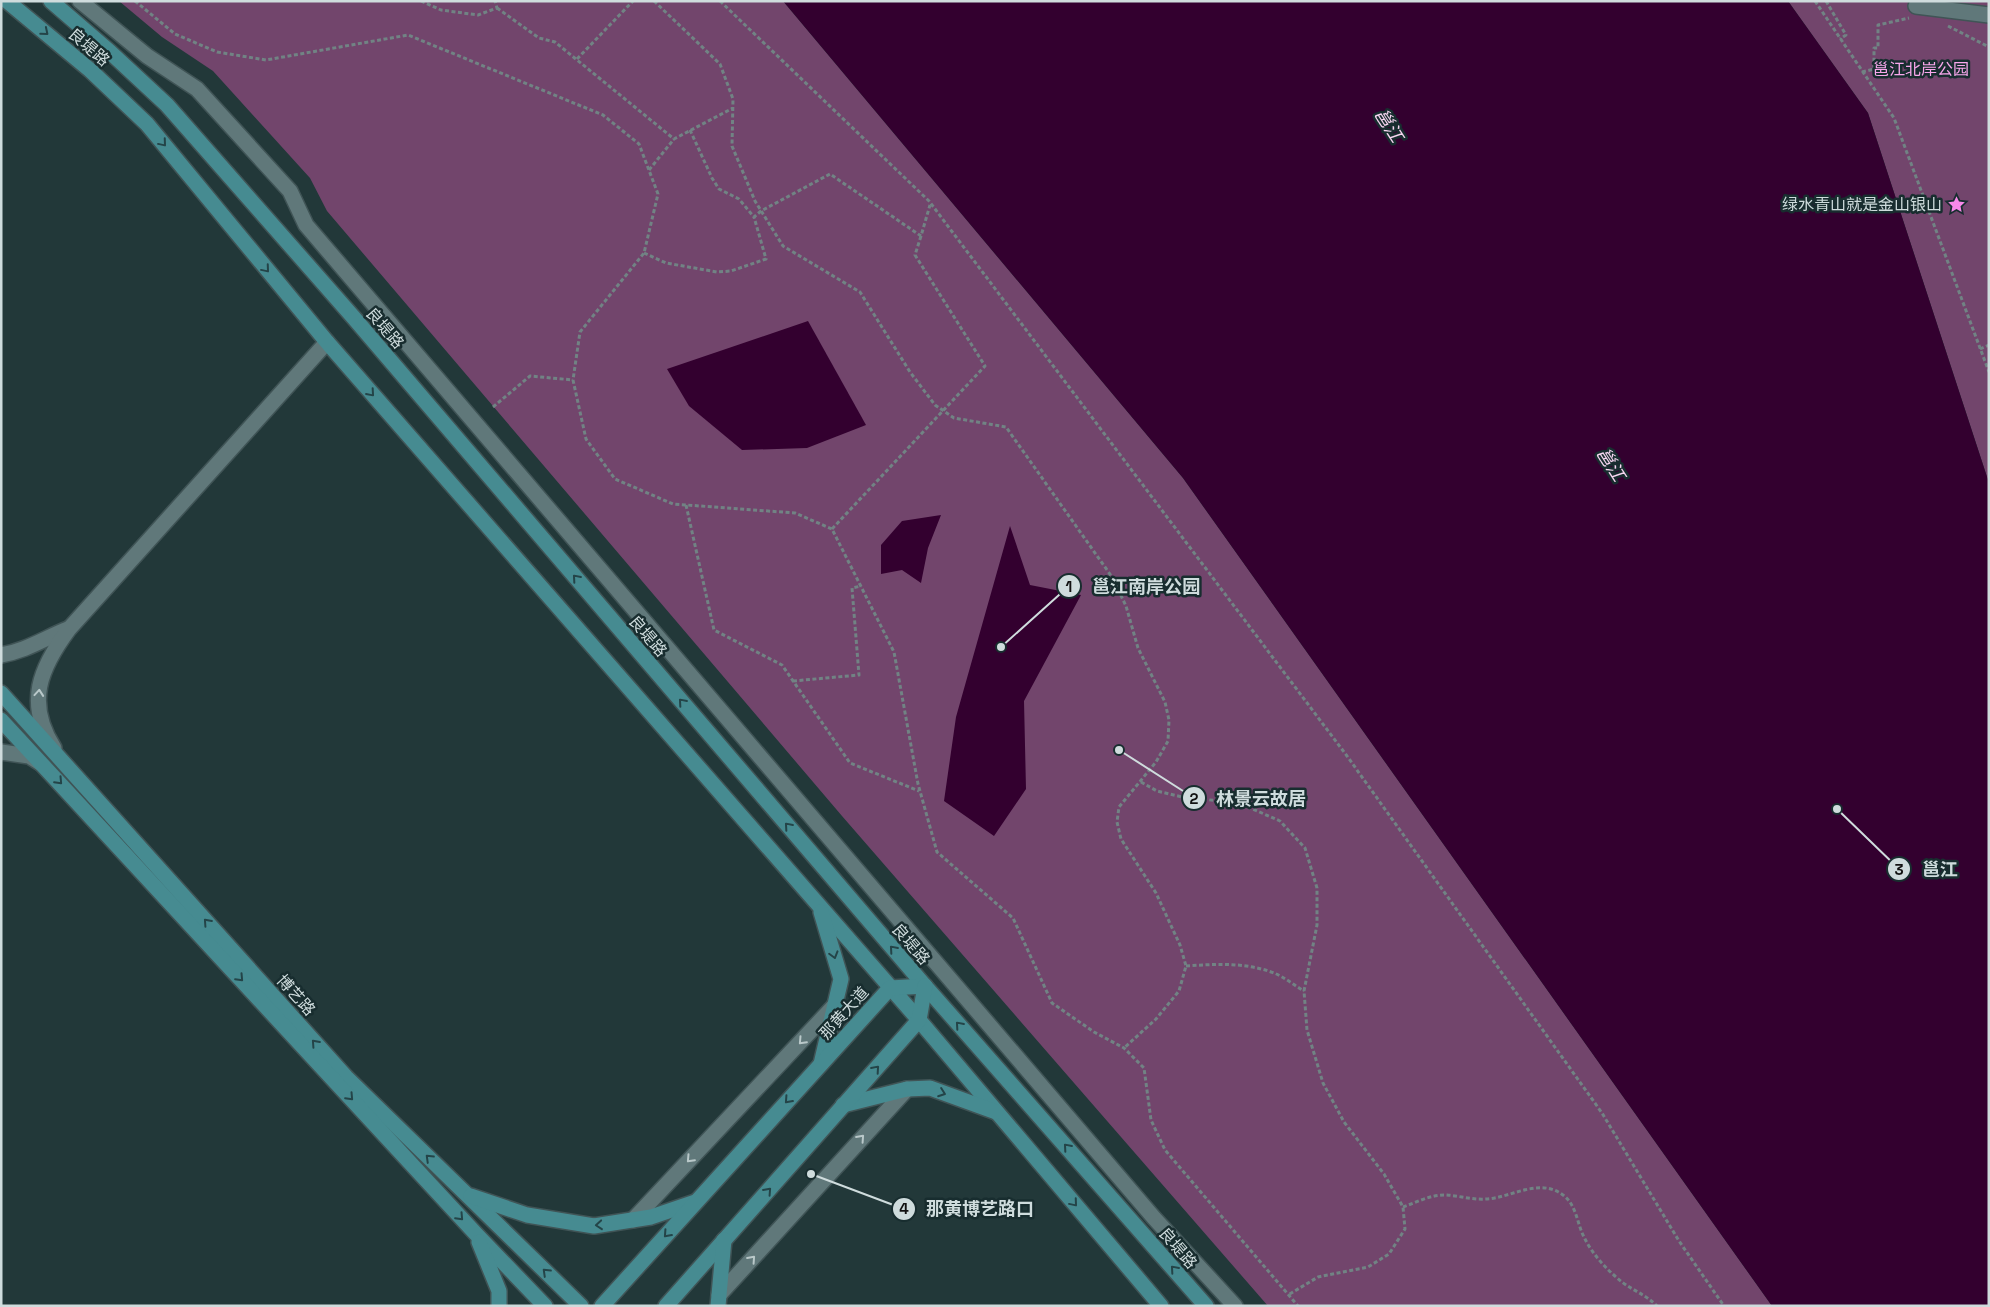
<svg xmlns="http://www.w3.org/2000/svg" width="1990" height="1307" viewBox="0 0 1990 1307" font-family="'Space Grotesk','Noto Sans SC',sans-serif">
  <rect width="100%" height="100%" fill="#223839"/>
  <g fill="#72456c">
    <path d="M 119,1 L 783,1 L 1183,478 L 1772,1306 L 1268,1306 L 842,816 L 327,211 L 310,178 L 213,71 L 162,37 Z"/>
    <path d="M 1788,1 L 1989,1 L 1989,483 L 1868,113 Z"/>
  </g>
  <g fill="#33002f">
    <path d="M 783,1 L 1788,1 L 1868,113 L 1989,483 L 1989,1306 L 1772,1306 L 1183,478 Z"/>
    <path d="M 808,321 L 866,425 L 807,448 L 742,450 L 689,406 L 667,369 Z"/>
    <path d="M 941,515 L 928,548 L 921,583 L 902,570 L 881,574 L 881,545 L 902,521 Z"/>
    <path d="M 1010,526 L 1030,585 L 1081,595 L 1024,701 L 1026,789 L 994,836 L 944,801 L 956,717 Z"/>
  </g>
  <g fill="none" stroke-linecap="round" stroke-linejoin="round">
    <defs>
      <g id="minor">
        <path d="M 80,1 L 147,56 L 197,89 L 290,191 L 306,225 L 1154,1218 L 1235,1306"/>
        <path d="M 1916,6 L 1989,15"/>
        <path d="M 1,655 C 26,651 45,638 68,629"/>
        <path d="M 54,748 C 25,703 40,668 69,629 L 327,342"/>
        <path d="M 1,752 L 29,756 L 40,763"/>
        <path d="M 633,1220 L 835,1005"/>
        <path d="M 719,1295 L 907,1089"/>
      </g>
      <g id="major">
        <path d="M 7,1 L 90,70 L 147,124 L 327,342 L 919,1020 L 1161,1306"/>
        <path d="M 51,1 L 110,52 L 167,105 L 354,318 L 925,986 L 1206,1306"/>
        <path d="M 1,693 L 346,1077 L 581,1306"/>
        <path d="M 1,720 L 476,1234 L 545,1306"/>
        <path d="M 821,912 L 841,979 L 821,1064"/>
        <path d="M 843,1105 L 907,1089 L 930,1088 L 996,1112"/>
        <path d="M 471,1196 L 527,1215 L 594,1226 L 651,1217 L 695,1202"/>
        <path d="M 479,1242 L 499,1291 L 499,1306"/>
        <path d="M 602,1306 L 890,988 L 925,986"/>
        <path d="M 666,1306 L 919,1020 L 925,986"/>
        <path d="M 718,1306 L 724,1240"/>
      </g>
    </defs>
    <use href="#minor" stroke="#405456" stroke-width="18"/>
    <use href="#major" stroke="#405456" stroke-width="18"/>
    <g stroke="#718384" stroke-width="3" stroke-dasharray="4 2.5" stroke-linecap="butt">
      <path d="M 135,1 L 175,34 L 217,52 L 266,60 L 408,35 L 603,115 L 639,144 L 658,194 L 644,253 L 580,332 L 573,380 L 586,439 L 615,479 L 673,504 L 795,513 L 832,529 L 894,652 L 918,784 L 937,852 L 1013,918 L 1052,1003 L 1094,1032 L 1124,1048 L 1144,1068 L 1151,1120 L 1165,1150 L 1298,1306"/>
      <path d="M 421,1 L 441,10 L 478,15 L 497,8 L 495,1"/>
      <path d="M 654,1 L 720,64 L 733,99 L 732,146 L 755,201 L 783,246 L 860,292 L 910,372 L 935,405 L 954,418 L 1006,427 L 1112,577 L 1126,606 L 1138,648 L 1165,702 L 1169,720 L 1168,741 L 1156,762 L 1119,807 L 1117,822 L 1121,839 L 1156,893 L 1180,945 L 1186,966 L 1179,991 L 1156,1019 L 1124,1048"/>
      <path d="M 720,1 L 929,201 L 1347,756 L 1602,1113 L 1679,1241 L 1724,1306"/>
      <path d="M 1815,1 L 1894,118 L 1989,372"/>
      <path d="M 1826,1 L 1846,35 L 1840,39"/>
      <path d="M 497,8 L 539,38 L 555,42 L 674,139 L 733,108"/>
      <path d="M 1948,26 L 1989,47"/>
      <path d="M 577,59 L 633,1"/>
      <path d="M 1862,72 L 1874,69 L 1874,48 L 1878,48 L 1878,25 L 1909,18"/>
      <path d="M 690,130 L 712,178 L 719,189 L 739,199 L 754,217 L 761,211 L 830,174 L 921,236 L 930,205"/>
      <path d="M 649,170 L 674,139"/>
      <path d="M 644,253 L 666,263 L 717,272 L 731,271 L 766,259 L 754,217"/>
      <path d="M 1980,349 L 1989,345"/>
      <path d="M 493,407 L 530,376 L 573,380"/>
      <path d="M 686,505 L 714,630 L 782,665 L 850,763 L 919,791"/>
      <path d="M 832,529 L 985,366 L 915,255 L 921,236"/>
      <path d="M 793,681 L 859,675 L 852,588 L 861,586"/>
      <path d="M 1141,782 L 1157,791 L 1182,797 L 1239,803 L 1280,821 L 1305,848 L 1317,888 L 1317,925 L 1304,991 L 1307,1030 L 1323,1083 L 1344,1122 L 1384,1174 L 1403,1207 L 1405,1229 L 1389,1254 L 1368,1267 L 1318,1277 L 1288,1295"/>
      <path d="M 1186,966 C 1216,964 1245,962 1274,973 C 1284,977 1294,985 1304,991"/>
      <path d="M 1403,1207 C 1417,1202 1432,1194 1447,1195 C 1460,1196 1473,1200 1486,1199 C 1511,1198 1539,1177 1563,1195 C 1577,1205 1577,1225 1585,1239 C 1593,1255 1608,1271 1622,1282 C 1634,1291 1646,1295 1657,1306"/>
    </g>
    <use href="#minor" stroke="#60787a" stroke-width="15"/>
    <use href="#major" stroke="#468b91" stroke-width="15"/>
  </g>
  <defs><path id="oneway-chevron" d="M-2-3.5L2.5 0L-2 3.5" fill="none" stroke-width="1.6" stroke-linecap="round" stroke-linejoin="round" transform="scale(1.25)"/></defs>
  <g stroke="#244448">
    <use href="#oneway-chevron" transform="translate(45 32) rotate(40)"/>
    <use href="#oneway-chevron" transform="translate(163 143) rotate(50)"/>
    <use href="#oneway-chevron" transform="translate(266 269) rotate(50)"/>
    <use href="#oneway-chevron" transform="translate(371 393) rotate(49)"/>
    <use href="#oneway-chevron" transform="translate(576 578) rotate(-131)"/>
    <use href="#oneway-chevron" transform="translate(682 702) rotate(-131)"/>
    <use href="#oneway-chevron" transform="translate(59 781) rotate(47)"/>
    <use href="#oneway-chevron" transform="translate(788 826) rotate(-131)"/>
    <use href="#oneway-chevron" transform="translate(207 922) rotate(-132)"/>
    <use href="#oneway-chevron" transform="translate(893 949) rotate(-131)"/>
    <use href="#oneway-chevron" transform="translate(834 955) rotate(74)"/>
    <use href="#oneway-chevron" transform="translate(240 978) rotate(47)"/>
    <use href="#oneway-chevron" transform="translate(959 1025) rotate(-131)"/>
    <use href="#oneway-chevron" transform="translate(315 1043) rotate(-132)"/>
    <use href="#oneway-chevron" transform="translate(876 1069) rotate(-49)"/>
    <use href="#oneway-chevron" transform="translate(942 1093) rotate(20)"/>
    <use href="#oneway-chevron" transform="translate(350 1097) rotate(47)"/>
    <use href="#oneway-chevron" transform="translate(788 1100) rotate(132)"/>
    <use href="#oneway-chevron" transform="translate(1067 1147) rotate(-131)"/>
    <use href="#oneway-chevron" transform="translate(429 1158) rotate(-136)"/>
    <use href="#oneway-chevron" transform="translate(768 1191) rotate(-48)"/>
    <use href="#oneway-chevron" transform="translate(1074 1203) rotate(50)"/>
    <use href="#oneway-chevron" transform="translate(460 1217) rotate(47)"/>
    <use href="#oneway-chevron" transform="translate(599 1225) rotate(175)"/>
    <use href="#oneway-chevron" transform="translate(667 1234) rotate(132)"/>
    <use href="#oneway-chevron" transform="translate(1174 1269) rotate(-131)"/>
    <use href="#oneway-chevron" transform="translate(546 1272) rotate(-136)"/>
  </g>
  <g stroke="#b9c8c9">
    <use href="#oneway-chevron" transform="translate(39 693) rotate(-85)"/>
    <use href="#oneway-chevron" transform="translate(802 1041) rotate(133)"/>
    <use href="#oneway-chevron" transform="translate(861 1138) rotate(-48)"/>
    <use href="#oneway-chevron" transform="translate(690 1159) rotate(133)"/>
    <use href="#oneway-chevron" transform="translate(752 1259) rotate(-48)"/>
  </g>
  <defs>
    <symbol id="sight-bare" viewBox="-9 -9 18 18"><path d="M0-6L1.8-2.2L6-1.7L2.9 1.2L3.7 5.4L0 3.3L-3.7 5.4L-2.9 1.2L-6-1.7L-1.8-2.2Z" fill="#f888e9" stroke="#182d2f" stroke-width="2.5" paint-order="stroke"/></symbol>
  </defs>
  <g fill-rule="evenodd">
    <use href="#sight-bare" x="1944" y="192" width="25" height="25"/>
  </g>
  <g text-anchor="middle" dominant-baseline="central" stroke-width="5" stroke-linejoin="round" paint-order="stroke">
    <g font-size="16" fill="#cfdcdd" stroke="#182d2f">
      <text transform="translate(89 47) rotate(41)">良堤路</text>
      <text transform="translate(385 328) rotate(49)">良堤路</text>
      <text transform="translate(648 636) rotate(49)">良堤路</text>
      <text transform="translate(911 944) rotate(49)">良堤路</text>
      <text transform="translate(296 995) rotate(48)">博艺路</text>
      <text transform="translate(844 1013) rotate(-48)">那黄大道</text>
      <text transform="translate(1178 1248) rotate(49)">良堤路</text>
    </g>
    <g font-size="16" fill="#f9a7ec" stroke="#182d2f">
      <text x="1921" y="69">邕江北岸公园</text>
    </g>
    <g font-size="16" fill="#cfdcdd" stroke="#182d2f" text-anchor="end">
      <text x="1942" y="204">绿水青山就是金山银山</text>
    </g>
    <g font-size="18" font-style="italic" fill="#f7d6f1" stroke="#182d2f">
      <text transform="translate(1389 125) rotate(57)">邕江</text>
      <text transform="translate(1611 464) rotate(57)">邕江</text>
    </g>
  </g>
  <path fill="none" stroke="#cfdcdd" stroke-width="2" d="M1001 647L1069 586M1119 750L1194 798M1837 809L1899 869M811 1174L904 1209"/>
  <g fill="#cfdcdd" stroke="#182d2f" stroke-width="2">
    <circle cx="1001" cy="647" r="5"/>
    <circle cx="1119" cy="750" r="5"/>
    <circle cx="1837" cy="809" r="5"/>
    <circle cx="811" cy="1174" r="5"/>
    <circle cx="1069" cy="586" r="12"/>
    <circle cx="1194" cy="798" r="12"/>
    <circle cx="1899" cy="869" r="12"/>
    <circle cx="904" cy="1209" r="12"/>
  </g>
  <g font-size="15" text-anchor="middle" font-weight="bold" fill="#111">
    <text x="1069" y="592">1</text>
    <text x="1194" y="804">2</text>
    <text x="1899" y="875">3</text>
    <text x="904" y="1214">4</text>
  </g>
  <g font-size="18" text-anchor="middle" font-weight="bold" fill="#cfdcdd" stroke="#182d2f" stroke-width="5" stroke-linejoin="round" paint-order="stroke">
    <text x="1146" y="593">邕江南岸公园</text>
    <text x="1261" y="805">林景云故居</text>
    <text x="1940" y="876">邕江</text>
    <text x="980" y="1215">那黄博艺路口</text>
  </g>
  <rect width="1990" height="1307" fill="none" stroke="#cfdcdd" stroke-width="5"/>
</svg>
